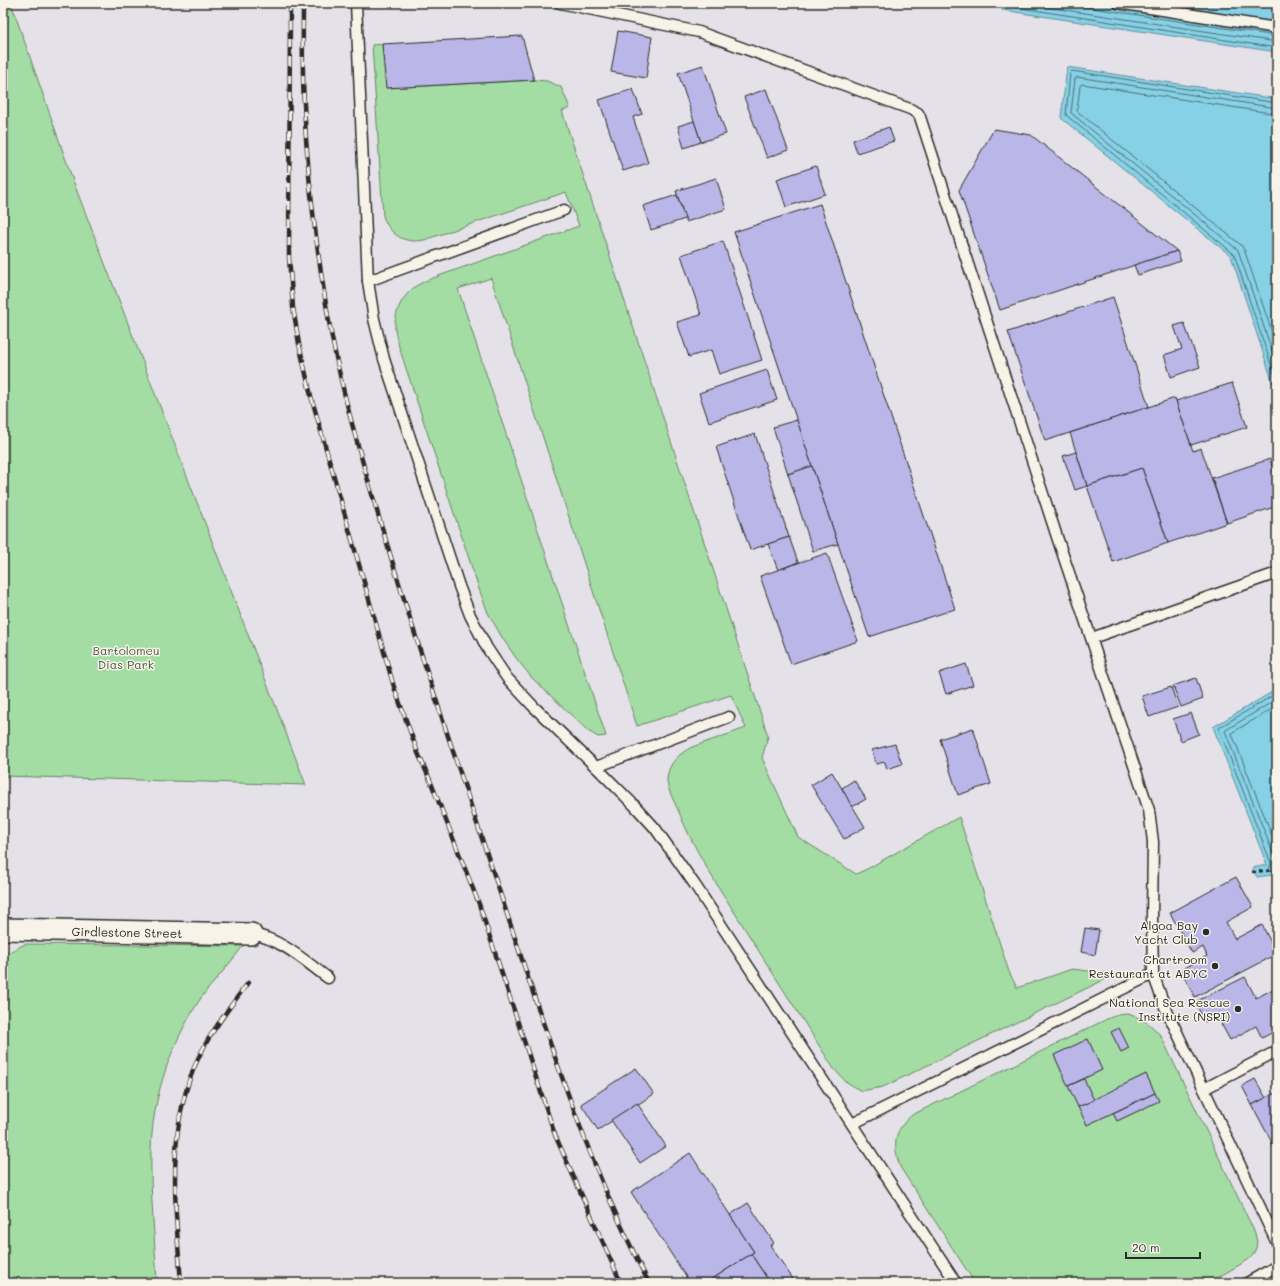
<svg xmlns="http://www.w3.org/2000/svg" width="1280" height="1286" viewBox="0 0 1280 1286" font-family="Mali,sans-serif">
  <rect width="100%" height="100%" fill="#e5e1e8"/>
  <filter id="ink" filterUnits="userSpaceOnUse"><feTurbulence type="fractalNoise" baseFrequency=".025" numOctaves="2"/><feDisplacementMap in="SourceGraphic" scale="8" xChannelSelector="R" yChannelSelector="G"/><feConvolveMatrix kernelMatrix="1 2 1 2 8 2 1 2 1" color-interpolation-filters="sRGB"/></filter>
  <g filter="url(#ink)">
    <g fill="#a3dda3" stroke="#678467">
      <path d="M 3,3 L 11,3 L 75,186 L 306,785 L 3,776 Z"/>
      <path d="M 382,44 L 387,88 L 534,80 L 547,81 L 561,87 L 570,108 L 562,111 L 768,736 L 762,758 L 798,837 L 856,874 L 867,869 L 959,817 L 1009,972 L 1017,988 L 1072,969 L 1105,973 L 1108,978 L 883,1087 L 861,1091 L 845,1081 L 834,1069 C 803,1020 771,971 740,921 C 717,885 694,850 678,810 C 674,801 667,789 667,779 C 668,763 680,753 692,747 L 746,728 L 731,695 L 637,726 L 491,278 L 458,289 L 606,736 L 598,737 L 588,731 L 532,678 L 516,658 L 503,639 L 488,613 L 479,589 L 399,347 C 398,341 395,335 395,329 C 394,312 402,296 416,286 C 421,283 427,280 433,278 L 579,226 L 566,192 L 424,240 C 404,244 390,235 383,216 L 372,45 Z"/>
      <path d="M 25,944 L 243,946 C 234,958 224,970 214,982 C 209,988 203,994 199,1001 C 170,1046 152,1098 151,1152 C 150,1195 155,1240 157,1283 L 3,1283 L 3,955 Z"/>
      <path d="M 1128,1014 C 1143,1019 1150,1023 1161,1036 L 1255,1233 L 1257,1242 L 1256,1248 L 1253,1255 L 1248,1260 L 1208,1283 L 975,1283 L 900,1167 C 893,1145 893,1131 912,1115 L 1107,1019 L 1117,1015 Z"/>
    </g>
    <g fill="#86d1e6" stroke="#628f9b">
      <path d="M 1003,3 L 1277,3 L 1277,52 L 1002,10 Z"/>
      <path d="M 1067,67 L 1277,99 L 1277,395 L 1231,256 L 1061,118 Z"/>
      <path d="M 1277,689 L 1277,889 L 1272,875 L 1257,877 L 1252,868 L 1267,865 L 1213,727 Z"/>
    </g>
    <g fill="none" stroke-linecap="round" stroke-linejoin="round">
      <g stroke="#4f6d76" stroke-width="1">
        <path d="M 1006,3 L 1008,6 L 1277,48"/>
        <path d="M 1019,3 L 1277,42"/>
        <path d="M 1059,3 L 1277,36"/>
        <path d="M 1277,103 L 1072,71 L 1070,73 L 1066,115 L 1234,254 L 1277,382"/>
        <path d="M 1277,108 L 1077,77 L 1075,79 L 1071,113 L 1238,250 L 1277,366"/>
        <path d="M 1277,114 L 1082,84 L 1080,86 L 1077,111 L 1242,246 L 1245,252 L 1277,347"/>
        <path d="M 1277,693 L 1220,727 L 1219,729 L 1271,863 L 1269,870 L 1275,873 L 1277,878"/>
        <path d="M 1277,699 L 1226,730 L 1225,731 L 1276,861 L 1277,869"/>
        <path d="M 1277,706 L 1233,732 L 1232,734 L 1277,848"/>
      </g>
    </g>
    <g fill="#bab6e8" stroke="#2b2b2b">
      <path d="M 618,31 L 652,37 L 646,78 L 611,72 Z"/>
      <path d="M 522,36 L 534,80 L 386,88 L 382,44 Z"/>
      <path d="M 703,65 L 726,134 L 701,142 L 678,73 Z"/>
      <path d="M 633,89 L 642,114 L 633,117 L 648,163 L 623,171 L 599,100 Z"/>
      <path d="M 766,89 L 788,150 L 767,158 L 744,97 Z"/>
      <path d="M 694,121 L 701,142 L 684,148 L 678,126 Z"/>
      <path d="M 889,127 L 894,141 L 857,153 L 853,140 Z"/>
      <path d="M 994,129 L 1031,135 L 1177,251 L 1000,310 L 959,190 Z"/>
      <path d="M 816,166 L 825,194 L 786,207 L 777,179 Z"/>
      <path d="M 716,178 L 726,209 L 686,222 L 676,191 Z"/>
      <path d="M 677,195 L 685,219 L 651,230 L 643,206 Z"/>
      <path d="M 820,204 L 955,609 L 869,637 L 734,232 Z"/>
      <path d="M 723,241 L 762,360 L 719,374 L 711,350 L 689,357 L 677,322 L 701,315 L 681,255 Z"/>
      <path d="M 1177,251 L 1181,261 L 1138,275 L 1134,265 Z"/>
      <path d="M 1113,297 L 1149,407 L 1045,441 L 1008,332 Z"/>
      <path d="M 1184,323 L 1200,367 L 1171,377 L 1164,355 L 1182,349 L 1174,326 Z"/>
      <path d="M 767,370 L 777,400 L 709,422 L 699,393 Z"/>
      <path d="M 1232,383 L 1247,427 L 1191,445 L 1176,401 Z"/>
      <path d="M 1175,398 L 1193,451 L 1201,448 L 1227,523 L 1168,543 L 1142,468 L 1087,486 L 1070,433 Z"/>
      <path d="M 797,420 L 812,466 L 788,474 L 773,427 Z"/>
      <path d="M 755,434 L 789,537 L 750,550 L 716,447 Z"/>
      <path d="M 1076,452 L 1087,486 L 1075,490 L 1063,456 Z"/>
      <path d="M 1270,459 L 1277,481 L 1277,506 L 1227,523 L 1212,478 Z"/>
      <path d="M 812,466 L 838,544 L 813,551 L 788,474 Z"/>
      <path d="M 1142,468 L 1168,543 L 1113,562 L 1087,486 Z"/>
      <path d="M 789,537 L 798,562 L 778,570 L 768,544 Z"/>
      <path d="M 827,553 L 858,641 L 791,664 L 760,576 Z"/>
      <path d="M 966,664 L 973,685 L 946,694 L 939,673 Z"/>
      <path d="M 1196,678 L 1203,699 L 1181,707 L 1173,686 Z"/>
      <path d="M 1171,687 L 1178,707 L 1149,717 L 1142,696 Z"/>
      <path d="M 1191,713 L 1199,734 L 1181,741 L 1173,719 Z"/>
      <path d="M 973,728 L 991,784 L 958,795 L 940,739 Z"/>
      <path d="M 895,744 L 902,764 L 887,769 L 885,762 L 876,764 L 872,750 Z"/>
      <path d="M 832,772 L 865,827 L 844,839 L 811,785 Z"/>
      <path d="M 854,780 L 866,799 L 852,807 L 842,788 Z"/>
      <path d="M 1236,877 L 1253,907 L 1226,922 L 1235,939 L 1262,925 L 1277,954 L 1195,997 L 1181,970 L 1207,956 L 1203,947 L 1192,953 L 1170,913 Z"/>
      <path d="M 1085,928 L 1099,930 L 1095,955 L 1081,952 Z"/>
      <path d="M 1245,977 L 1256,998 L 1277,987 L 1277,1030 L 1262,1038 L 1256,1026 L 1230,1040 L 1217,1016 L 1205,1022 L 1195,1002 Z"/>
      <path d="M 1119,1028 L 1129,1048 L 1121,1052 L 1111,1032 Z"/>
      <path d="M 1088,1039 L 1102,1070 L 1068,1086 L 1054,1055 Z"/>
      <path d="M 636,1068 L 654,1094 L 598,1130 L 581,1104 Z"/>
      <path d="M 1146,1074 L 1155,1093 L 1087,1125 L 1078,1107 Z"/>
      <path d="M 1084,1079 L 1094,1100 L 1078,1107 L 1068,1086 Z"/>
      <path d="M 1255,1079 L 1266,1098 L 1252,1105 L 1242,1086 Z"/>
      <path d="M 1277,1092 L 1277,1152 L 1252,1105 Z"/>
      <path d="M 1155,1093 L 1159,1101 L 1117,1121 L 1113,1113 Z"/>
      <path d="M 637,1103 L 666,1146 L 640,1163 L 611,1120 Z"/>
      <path d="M 690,1153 L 754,1252 L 706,1283 L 690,1283 L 631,1192 Z"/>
      <path d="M 748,1203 L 774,1243 L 770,1245 L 793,1279 L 786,1283 L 770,1283 L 751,1254 L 754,1252 L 730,1215 Z"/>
      <path d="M 751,1254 L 770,1283 L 706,1283 Z"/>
    </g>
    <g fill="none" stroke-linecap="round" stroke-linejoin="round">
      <defs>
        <g id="lane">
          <path d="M 356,3 L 368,281 L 374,319 L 384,359 L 459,586 L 470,615 L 487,648 L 507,678 L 533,706 L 596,767 L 634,805 L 655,828 L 695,885 L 956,1283"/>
          <path d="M 560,3 L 699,32 L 910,109 L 918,113 L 920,117 L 1059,543 L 1149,810 L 1153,842 L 1152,919 L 1153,974 L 1165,1007 L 1277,1243"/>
          <path d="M 1118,3 L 1277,28"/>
          <path d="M 368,281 L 564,210"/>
          <path d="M 1092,638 L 1277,573"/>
          <path d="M 596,767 L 729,717"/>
          <path d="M 251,934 C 280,938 305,961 328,978"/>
          <path d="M 1204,1089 L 1271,1054"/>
          <path d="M 852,1124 L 1153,974"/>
          <path d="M 1247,1283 L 1277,1266"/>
        </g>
        <path id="street" d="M 3,929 L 251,934"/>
      </defs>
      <use href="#lane" stroke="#2b2b2b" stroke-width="13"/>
      <use href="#street" stroke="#2b2b2b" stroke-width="24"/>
      <path stroke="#2b2b2b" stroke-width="2.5" stroke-dasharray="4 3" stroke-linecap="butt" d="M 1252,872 L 1277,870"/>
      <use href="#lane" stroke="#f7f3e8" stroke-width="10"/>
      <use href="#street" stroke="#f7f3e8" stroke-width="21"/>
      <defs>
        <g id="rail">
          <path d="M 290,3 L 289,258 L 293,307 L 299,344 L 311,396 L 394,687 L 418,753 L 430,780 L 479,904 L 555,1135 L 621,1283"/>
          <path d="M 303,3 C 303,36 302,70 304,104 C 307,170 315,238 326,304 C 339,386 363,465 387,544 C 419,651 455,757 490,863 C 538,1005 580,1150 649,1283"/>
          <path d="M 181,1283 C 175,1203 164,1118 205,1045 C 217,1023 233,1003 248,983"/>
        </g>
      </defs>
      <use href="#rail" stroke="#2b2b2b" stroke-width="4.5"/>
      <use href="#rail" stroke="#f7f3e8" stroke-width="3" stroke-dasharray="9" stroke-linecap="butt"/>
    </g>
  </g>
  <g fill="#2b2b2b" stroke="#f7f3e8" stroke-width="1.5">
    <circle cx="1206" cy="932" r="4"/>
    <circle cx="1215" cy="966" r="4"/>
    <circle cx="1238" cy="1009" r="4"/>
  </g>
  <g text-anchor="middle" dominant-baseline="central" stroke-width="3" stroke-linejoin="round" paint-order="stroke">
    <g font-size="12" fill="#495849" stroke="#f7f3e8">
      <text x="126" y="650">Bartolomeu<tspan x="126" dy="14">Dias Park</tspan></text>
    </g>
    <g font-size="12" fill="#2b2b2b" stroke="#f7f3e8" text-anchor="end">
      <text x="1198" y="925">Algoa Bay<tspan x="1198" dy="14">Yacht Club</tspan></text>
      <text x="1207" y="959">Chartroom<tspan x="1207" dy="14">Restaurant at ABYC</tspan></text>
      <text x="1230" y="1002">National Sea Rescue<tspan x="1230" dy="14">Institute (NSRI)</tspan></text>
    </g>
    <g font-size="12" fill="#2b2b2b" stroke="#f7f3e8">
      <text transform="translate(127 932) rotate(1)">Girdlestone Street</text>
    </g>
  </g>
  <rect width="1280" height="1286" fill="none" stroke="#f7f3e8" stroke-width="16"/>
  <rect x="8" y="8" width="1264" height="1270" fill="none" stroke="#2b2b2b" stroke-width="1.5" filter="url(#ink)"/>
  <path d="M1126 1252v6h74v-6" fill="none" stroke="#2b2b2b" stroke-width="2"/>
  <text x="1132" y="1252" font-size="12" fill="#2b2b2b" stroke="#f7f3e8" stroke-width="3" paint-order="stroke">20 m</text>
</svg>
